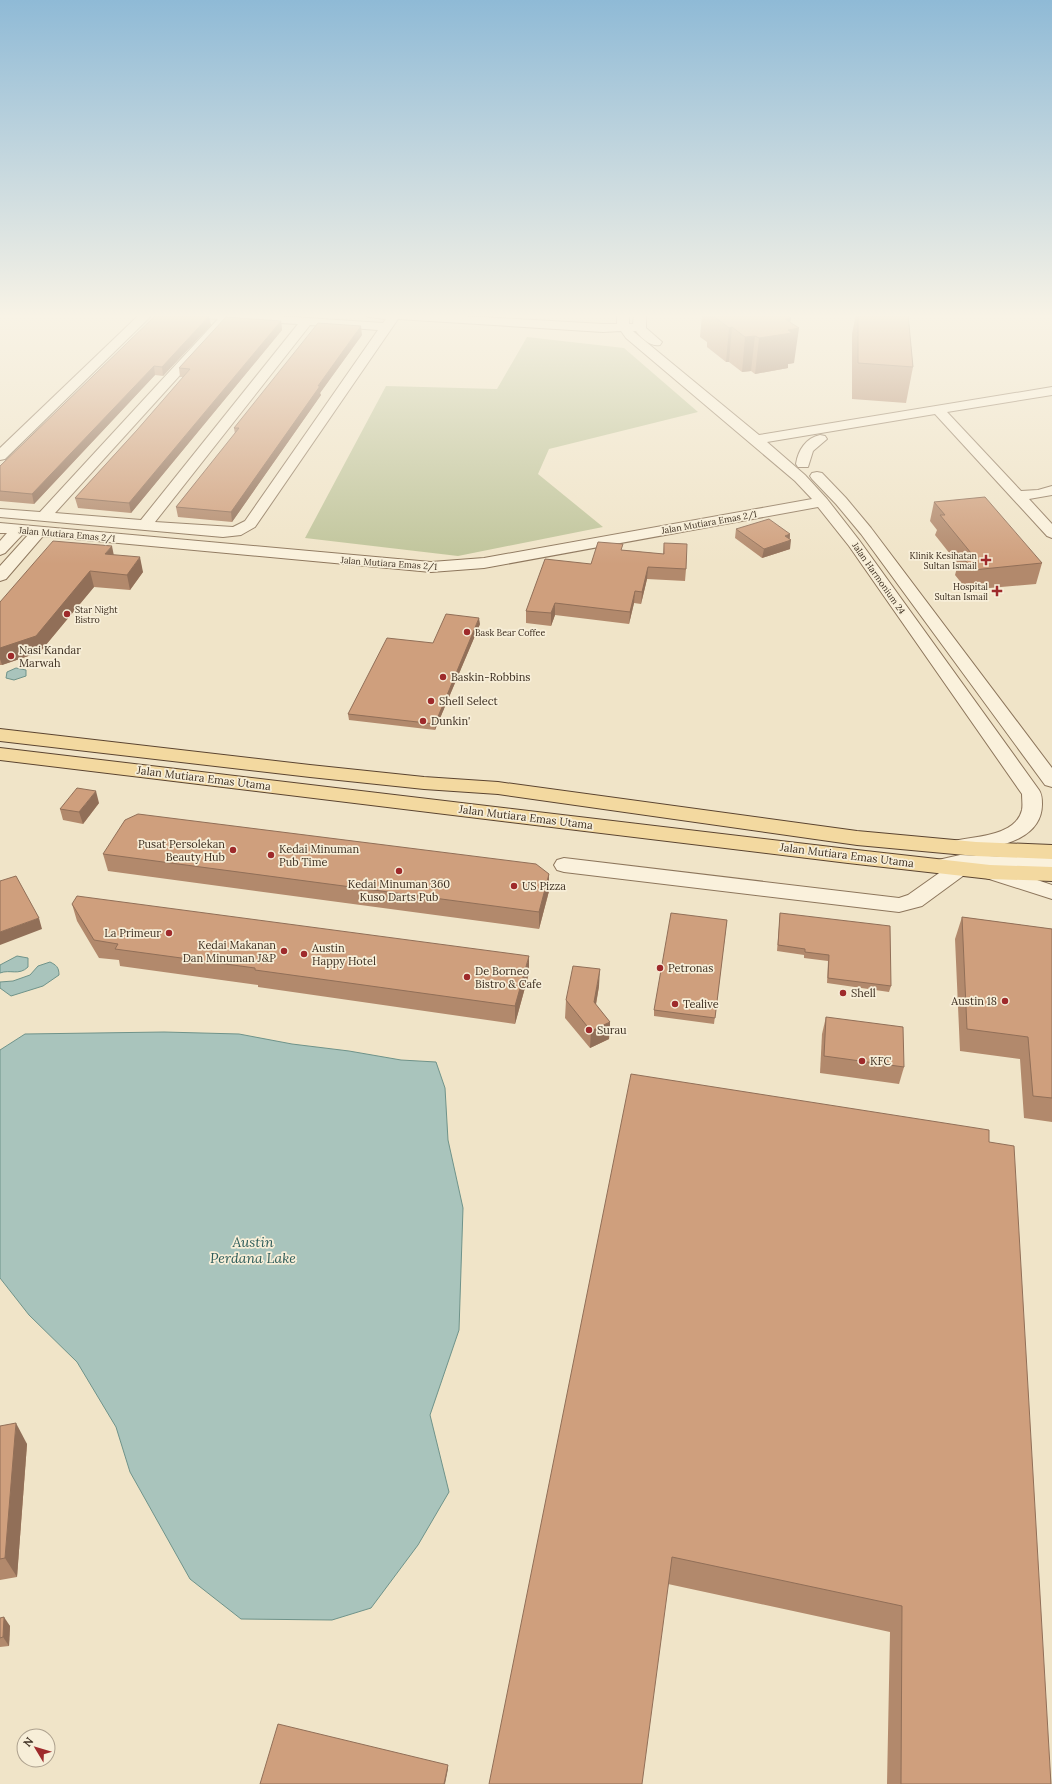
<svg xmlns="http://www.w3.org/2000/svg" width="1052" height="1784" viewBox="0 0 1052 1784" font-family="Lora,serif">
  <rect width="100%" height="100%" fill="#f0e4c8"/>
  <path fill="#bfc49a" d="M 527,337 L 624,348 L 698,412 L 549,449 L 538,474 L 603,527 L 458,556 L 305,538 L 386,386 L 497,389 Z"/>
  <g fill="#a9c4bc" stroke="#6f938a">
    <path d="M 16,668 L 26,670 L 26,676 L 14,680 L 6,678 L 7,672 Z"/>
    <path d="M 17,956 L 28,958 L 28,967 C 19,976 10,969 0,973 L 0,965 Z"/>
    <path d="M 50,962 C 56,965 59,967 59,975 L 43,986 L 11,996 L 0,988 L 0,982 L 13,981 L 30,975 L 38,966 Z"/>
    <path d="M 164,1032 L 239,1034 L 292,1044 L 349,1051 L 401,1060 L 436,1062 L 445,1088 L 448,1140 L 463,1208 L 459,1330 L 430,1415 L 449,1492 L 418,1545 L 371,1608 L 332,1620 L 241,1619 L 190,1579 L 130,1472 L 116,1427 L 77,1362 L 29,1315 L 0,1278 L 0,1050 L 25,1034 Z"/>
  </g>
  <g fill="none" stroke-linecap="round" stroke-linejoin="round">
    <defs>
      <g id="minor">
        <path d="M 140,314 L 153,314 L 5,459 L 0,460 L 0,448 Z"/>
        <path d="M 189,314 L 246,314 L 383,323 L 386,319 L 369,317 L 363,314 L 427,314 L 603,324 L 617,324 L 617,314 L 629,314 L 629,324 L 633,324 L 634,314 L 646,314 L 646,328 L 662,342 L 660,345 C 651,347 641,338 636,331 L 633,331 L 634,332 L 759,435 L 1052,387 L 1052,395 L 947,412 L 1021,491 L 1038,490 L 1052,486 L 1052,495 L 1029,499 L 1052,524 L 1052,538 L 1047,536 L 935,414 L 767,442 L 805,475 L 827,499 L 859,540 L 1039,790 C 1042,795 1042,799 1042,804 C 1042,838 1003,846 976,850 C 967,852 958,854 949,852 L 946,847 L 949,842 C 971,836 1015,838 1022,810 C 1023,805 1022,799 1022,794 L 849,546 L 818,507 L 484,568 L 431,572 L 43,536 L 6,579 L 0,581 L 0,566 L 28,535 L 22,535 L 5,553 L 0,555 L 0,541 L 7,533 L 0,533 L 0,523 L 431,562 L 484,558 L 812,499 L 795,481 L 626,338 L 621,331 L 603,332 L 398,319 L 255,527 L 241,535 L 223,537 L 0,517 L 0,509 L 40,512 L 218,319 L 195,317 ZM 230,320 L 298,324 L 141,520 L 55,513 ZM 310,325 L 378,330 L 245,521 L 233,527 L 155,522 Z"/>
        <path d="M 820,435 L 825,436 L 827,439 L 813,451 L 808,467 L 798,467 L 796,464 C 798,450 806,438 820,435 Z"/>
        <path d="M 817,472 L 822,473 L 846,498 L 871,528 L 1052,768 L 1052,787 L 1045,785 L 861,534 L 836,504 L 812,479 L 810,476 L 812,473 Z"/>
        <path d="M 960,855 L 1052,858 L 1052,872 L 1008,870 L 1052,885 L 1052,899 L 983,877 L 980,872 L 981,870 L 970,869 L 967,873 L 922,906 L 899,912 L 564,872 L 557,870 L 554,865 L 557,860 L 564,858 L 899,898 L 908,895 L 942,871 L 938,870 L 935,865 L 938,860 Z"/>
      </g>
      <g id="major">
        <path d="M 0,729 L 310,765 L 424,777 L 498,782 L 857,831 L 976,842 L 1052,845 L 1052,859 L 976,856 L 857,845 L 498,794 L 424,789 L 310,777 L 0,741 Z"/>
        <path d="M 0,748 L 848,849 L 990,865 L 1052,867 L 1052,881 L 990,879 L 848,863 L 0,760 Z"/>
      </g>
    </defs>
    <use href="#minor" stroke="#8d765c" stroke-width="2"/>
    <use href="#major" stroke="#5b4430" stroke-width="2"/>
    <use href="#minor" fill="#faf1dc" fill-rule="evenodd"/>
    <use href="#major" fill="#f3d9a0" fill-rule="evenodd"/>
  </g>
  <g fill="#b2896c">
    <path d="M 702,314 L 785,314 L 791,318 L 790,322 L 794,363 L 788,364 L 788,368 L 755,374 L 751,371 L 742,372 L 729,362 L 726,362 L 707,347 L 707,342 L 700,337 Z"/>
    <path d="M 856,314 L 908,314 L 913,367 L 906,403 L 852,399 L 852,334 Z"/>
    <path d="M 281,321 L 282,330 L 131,513 L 78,508 L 75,498 L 137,430 L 183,377 L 180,377 L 179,368 Z"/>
    <path d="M 211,325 L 163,376 L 155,375 L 34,504 L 0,501 L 0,466 Z"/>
    <path d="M 362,335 L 320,393 L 321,395 L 232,522 L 178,517 L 176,507 L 235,434 L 234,428 Z"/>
    <path d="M 934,502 L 1042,563 L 1036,584 L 967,590 L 955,575 L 958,564 L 935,535 L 937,530 L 930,521 Z"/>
    <path d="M 736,529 L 790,534 L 790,549 L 762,558 L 735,538 Z"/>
    <path d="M 664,543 L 686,569 L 685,581 L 647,579 L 641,604 L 634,603 L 629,624 L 555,615 L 551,626 L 526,623 L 526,611 L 591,564 L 622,550 L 663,554 Z"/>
    <path d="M 114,555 L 143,572 L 130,590 L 94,587 L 40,652 L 2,665 L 0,665 L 0,602 Z"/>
    <path d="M 480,624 L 435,730 L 349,720 L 348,714 L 433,643 Z"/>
    <path d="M 99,803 L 83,824 L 63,820 L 60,809 Z"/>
    <path d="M 103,854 L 549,874 L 549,891 L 539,929 L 108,871 Z"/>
    <path d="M 72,904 L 529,973 L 515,1024 L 258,987 L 258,985 L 120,966 L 119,960 L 99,958 L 77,921 Z"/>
    <path d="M 780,913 L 891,986 L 889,992 L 827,983 L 828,961 L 804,958 L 804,955 L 777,951 Z"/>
    <path d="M 962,917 L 1052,929 L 1052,1122 L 1024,1118 L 1020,1059 L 960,1051 L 955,939 Z"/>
    <path d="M 727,920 L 714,1024 L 654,1016 L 654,1010 Z"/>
    <path d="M 599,986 L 596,1005 L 610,1022 L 609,1039 L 590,1048 L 565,1018 L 566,1000 Z"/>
    <path d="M 826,1017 L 904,1067 L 899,1084 L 820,1073 L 822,1034 Z"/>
    <path d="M 989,1142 L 1051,1784 L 887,1784 L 890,1632 L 668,1584 L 489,1784 Z"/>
    <path d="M 0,1426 L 27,1444 L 17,1577 L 0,1580 Z"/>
    <path d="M 0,1618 L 10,1626 L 9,1646 L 0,1647 Z"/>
  </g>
  <g fill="#916f58">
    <path d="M 209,316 L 211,325 L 163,376 L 162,367 Z"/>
    <path d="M 791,318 L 789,330 L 799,328 L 794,363 L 788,364 L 788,368 L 755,374 L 759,338 L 785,319 Z"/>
    <path d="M 281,321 L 282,330 L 131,513 L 129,503 Z"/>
    <path d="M 361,326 L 362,335 L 320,393 L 321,395 L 232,522 L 231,512 L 318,386 Z"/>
    <path d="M 732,327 L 729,362 L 726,362 L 729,328 Z"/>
    <path d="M 755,336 L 751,371 L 742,372 L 745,337 Z"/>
    <path d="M 154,366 L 155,375 L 34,504 L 32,494 Z"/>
    <path d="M 790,534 L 789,541 L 791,540 L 790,549 L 762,558 L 764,549 L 785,536 Z"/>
    <path d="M 112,546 L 115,561 L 105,554 Z"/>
    <path d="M 140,557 L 143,572 L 130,590 L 127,575 Z"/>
    <path d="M 648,567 L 647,579 L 641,604 L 642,592 Z"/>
    <path d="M 90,571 L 94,587 L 40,652 L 2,665 L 0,659 L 0,648 Z"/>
    <path d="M 635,591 L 634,603 L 629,624 L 630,612 Z"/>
    <path d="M 555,603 L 555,615 L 551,626 L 551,613 Z"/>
    <path d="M 479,618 L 480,624 L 435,730 L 435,724 Z"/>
    <path d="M 96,791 L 99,803 L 83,824 L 79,812 Z"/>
    <path d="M 549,874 L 549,891 L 539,929 L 539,912 Z"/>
    <path d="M 39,918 L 42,929 L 0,945 L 0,932 Z"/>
    <path d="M 529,956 L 529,973 L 515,1024 L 515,1006 Z"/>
    <path d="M 600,969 L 599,986 L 593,1020 L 594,1002 Z"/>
    <path d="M 610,1022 L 609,1039 L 590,1048 L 591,1031 Z"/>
    <path d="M 16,1423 L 27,1444 L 17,1577 L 5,1558 Z"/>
    <path d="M 4,1617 L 10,1626 L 9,1646 L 3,1637 Z"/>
    <path d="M 448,1765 L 448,1769 L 445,1784 L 444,1784 Z"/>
  </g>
  <g fill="#cf9f7d" stroke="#916f58">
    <path d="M 157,314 L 186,314 L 209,316 L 162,367 L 154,366 L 32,494 L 0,491 L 0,466 Z"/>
    <path d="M 711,314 L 785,314 L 791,318 L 785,319 L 799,328 L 788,330 L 792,333 L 759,338 L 755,336 L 745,337 L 732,327 L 729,328 Z"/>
    <path d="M 858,314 L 908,314 L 913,367 L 858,363 Z"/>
    <path d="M 226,317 L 281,321 L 129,503 L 75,498 L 137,430 L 190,369 L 179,368 Z"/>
    <path d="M 318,323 L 361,326 L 318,386 L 320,386 L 231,512 L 176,507 L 239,428 L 234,428 Z"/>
    <path d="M 985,497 L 1042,563 L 973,570 L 960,554 L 971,553 L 940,515 L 945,515 L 934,502 Z"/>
    <path d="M 769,519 L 790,534 L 785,536 L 791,540 L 764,549 L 736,529 Z"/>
    <path d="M 53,541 L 112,546 L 105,554 L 140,557 L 127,575 L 90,571 L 36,636 L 0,648 L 0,602 Z"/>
    <path d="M 598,542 L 623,544 L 621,550 L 664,554 L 664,543 L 687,544 L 686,569 L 648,567 L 642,592 L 635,591 L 630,612 L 555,603 L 551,613 L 526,611 L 545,559 L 591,564 Z"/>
    <path d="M 446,614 L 479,618 L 435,724 L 348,714 L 387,638 L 433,643 Z"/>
    <path d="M 77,788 L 96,791 L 79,812 L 60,809 Z"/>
    <path d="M 138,814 L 536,864 L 549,874 L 539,912 L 103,854 L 125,820 Z"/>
    <path d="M 16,876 L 39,918 L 0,932 L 0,881 Z"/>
    <path d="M 77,896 L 529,956 L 515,1006 L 255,970 L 255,968 L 115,949 L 118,944 L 94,940 L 72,904 Z"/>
    <path d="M 671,913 L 727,920 L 715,1018 L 654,1010 Z"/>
    <path d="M 780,913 L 890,926 L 891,986 L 828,978 L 829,955 L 805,952 L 805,949 L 778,945 Z"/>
    <path d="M 962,917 L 1052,929 L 1052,1098 L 1033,1096 L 1028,1037 L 967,1029 Z"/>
    <path d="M 573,966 L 600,969 L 594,1002 L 610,1022 L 591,1031 L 566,1000 Z"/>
    <path d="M 826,1017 L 903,1027 L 904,1067 L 824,1056 Z"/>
    <path d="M 631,1074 L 989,1130 L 989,1142 L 1014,1146 L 1051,1784 L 901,1784 L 902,1606 L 672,1557 L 642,1784 L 489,1784 Z"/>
    <path d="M 16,1423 L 5,1558 L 0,1559 L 0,1426 Z"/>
    <path d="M 4,1617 L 3,1637 L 0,1638 L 0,1618 Z"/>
    <path d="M 278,1724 L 448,1765 L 444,1784 L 260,1784 Z"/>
  </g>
  <linearGradient id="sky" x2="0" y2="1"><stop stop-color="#8fbad6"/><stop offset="0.56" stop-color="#f8f3e6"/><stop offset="1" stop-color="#f8f3e6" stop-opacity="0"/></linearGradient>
  <rect width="1052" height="564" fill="url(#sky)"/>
  <g fill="#9e2a2b" stroke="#f7eed8" stroke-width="1.5">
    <path d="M984 554h4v4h4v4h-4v4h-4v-4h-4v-4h4z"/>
    <path d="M995 585h4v4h4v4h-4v4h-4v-4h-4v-4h4z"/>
    <circle cx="67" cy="614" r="4"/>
    <circle cx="467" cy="632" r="4"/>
    <circle cx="11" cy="656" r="4"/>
    <circle cx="443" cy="677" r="4"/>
    <circle cx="431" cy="701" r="4"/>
    <circle cx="423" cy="721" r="4"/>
    <circle cx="233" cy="850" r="4"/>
    <circle cx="271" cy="855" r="4"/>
    <circle cx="399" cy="871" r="4"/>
    <circle cx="514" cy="886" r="4"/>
    <circle cx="169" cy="933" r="4"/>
    <circle cx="284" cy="951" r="4"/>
    <circle cx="304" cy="954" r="4"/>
    <circle cx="660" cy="968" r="4"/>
    <circle cx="467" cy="977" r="4"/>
    <circle cx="843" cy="993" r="4"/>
    <circle cx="1005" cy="1001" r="4"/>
    <circle cx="675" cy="1004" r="4"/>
    <circle cx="589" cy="1030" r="4"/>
    <circle cx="862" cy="1061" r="4"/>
  </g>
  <g text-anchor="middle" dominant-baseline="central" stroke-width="3.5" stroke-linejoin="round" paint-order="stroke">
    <g font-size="9" fill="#3d2e20" stroke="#f7eed8">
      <text transform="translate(709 522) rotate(-10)">Jalan Mutiara Emas 2/1</text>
      <text transform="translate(67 534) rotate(5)">Jalan Mutiara Emas 2/1</text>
      <text transform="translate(389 563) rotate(4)">Jalan Mutiara Emas 2/1</text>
      <text transform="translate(879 578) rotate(55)">Jalan Harmonium 24</text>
    </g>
    <g font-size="9" fill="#3d2e20" stroke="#f7eed8" text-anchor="end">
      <text x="977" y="555">Klinik Kesihatan<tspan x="977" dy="10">Sultan Ismail</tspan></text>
      <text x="988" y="586">Hospital<tspan x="988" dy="10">Sultan Ismail</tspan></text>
      <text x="75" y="609" text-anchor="start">Star Night<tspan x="75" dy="10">Bistro</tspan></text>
      <text x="475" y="632" text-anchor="start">Bask Bear Coffee</text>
    </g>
    <g font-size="11" fill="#3d2e20" stroke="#f7eed8" text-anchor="start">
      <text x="19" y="650">Nasi Kandar<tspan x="19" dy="13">Marwah</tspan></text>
      <text x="451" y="677">Baskin-Robbins</text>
      <text x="439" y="701">Shell Select</text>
      <text x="431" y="721">Dunkin'</text>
      <text x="225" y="844" text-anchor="end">Pusat Persolekan<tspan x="225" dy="13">Beauty Hub</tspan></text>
      <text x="279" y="849">Kedai Minuman<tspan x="279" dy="13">Pub Time</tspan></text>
      <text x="399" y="884" text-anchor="middle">Kedai Minuman 360<tspan x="399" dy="13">Kuso Darts Pub</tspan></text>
      <text x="522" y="886">US Pizza</text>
      <text x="161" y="933" text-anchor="end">La Primeur</text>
      <text x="276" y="945" text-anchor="end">Kedai Makanan<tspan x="276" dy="13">Dan Minuman J&amp;P</tspan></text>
      <text x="312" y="948">Austin<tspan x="312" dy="13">Happy Hotel</tspan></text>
      <text x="668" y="968">Petronas</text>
      <text x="475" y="971">De Borneo<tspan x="475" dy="13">Bistro &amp; Cafe</tspan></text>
      <text x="851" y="993">Shell</text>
      <text x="997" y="1001" text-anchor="end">Austin 18</text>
      <text x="683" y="1004">Tealive</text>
      <text x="597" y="1030">Surau</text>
      <text x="870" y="1061">KFC</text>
    </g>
    <g font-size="11" fill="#3d2e20" stroke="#f7eed8">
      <text transform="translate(204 778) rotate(7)">Jalan Mutiara Emas Utama</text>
      <text transform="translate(526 817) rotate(7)">Jalan Mutiara Emas Utama</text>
      <text transform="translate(847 855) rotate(7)">Jalan Mutiara Emas Utama</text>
    </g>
    <g font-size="14" font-style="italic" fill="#2f5d5a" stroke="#f7eed8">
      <text x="253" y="1242">Austin<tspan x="253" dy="16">Perdana Lake</tspan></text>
    </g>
  </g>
  <g transform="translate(36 1748) rotate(308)"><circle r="19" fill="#f7eed8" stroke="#ada18e"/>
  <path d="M0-3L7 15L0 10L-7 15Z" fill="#9e2a2b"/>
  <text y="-6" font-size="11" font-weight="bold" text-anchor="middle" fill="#3d2e20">N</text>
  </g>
</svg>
